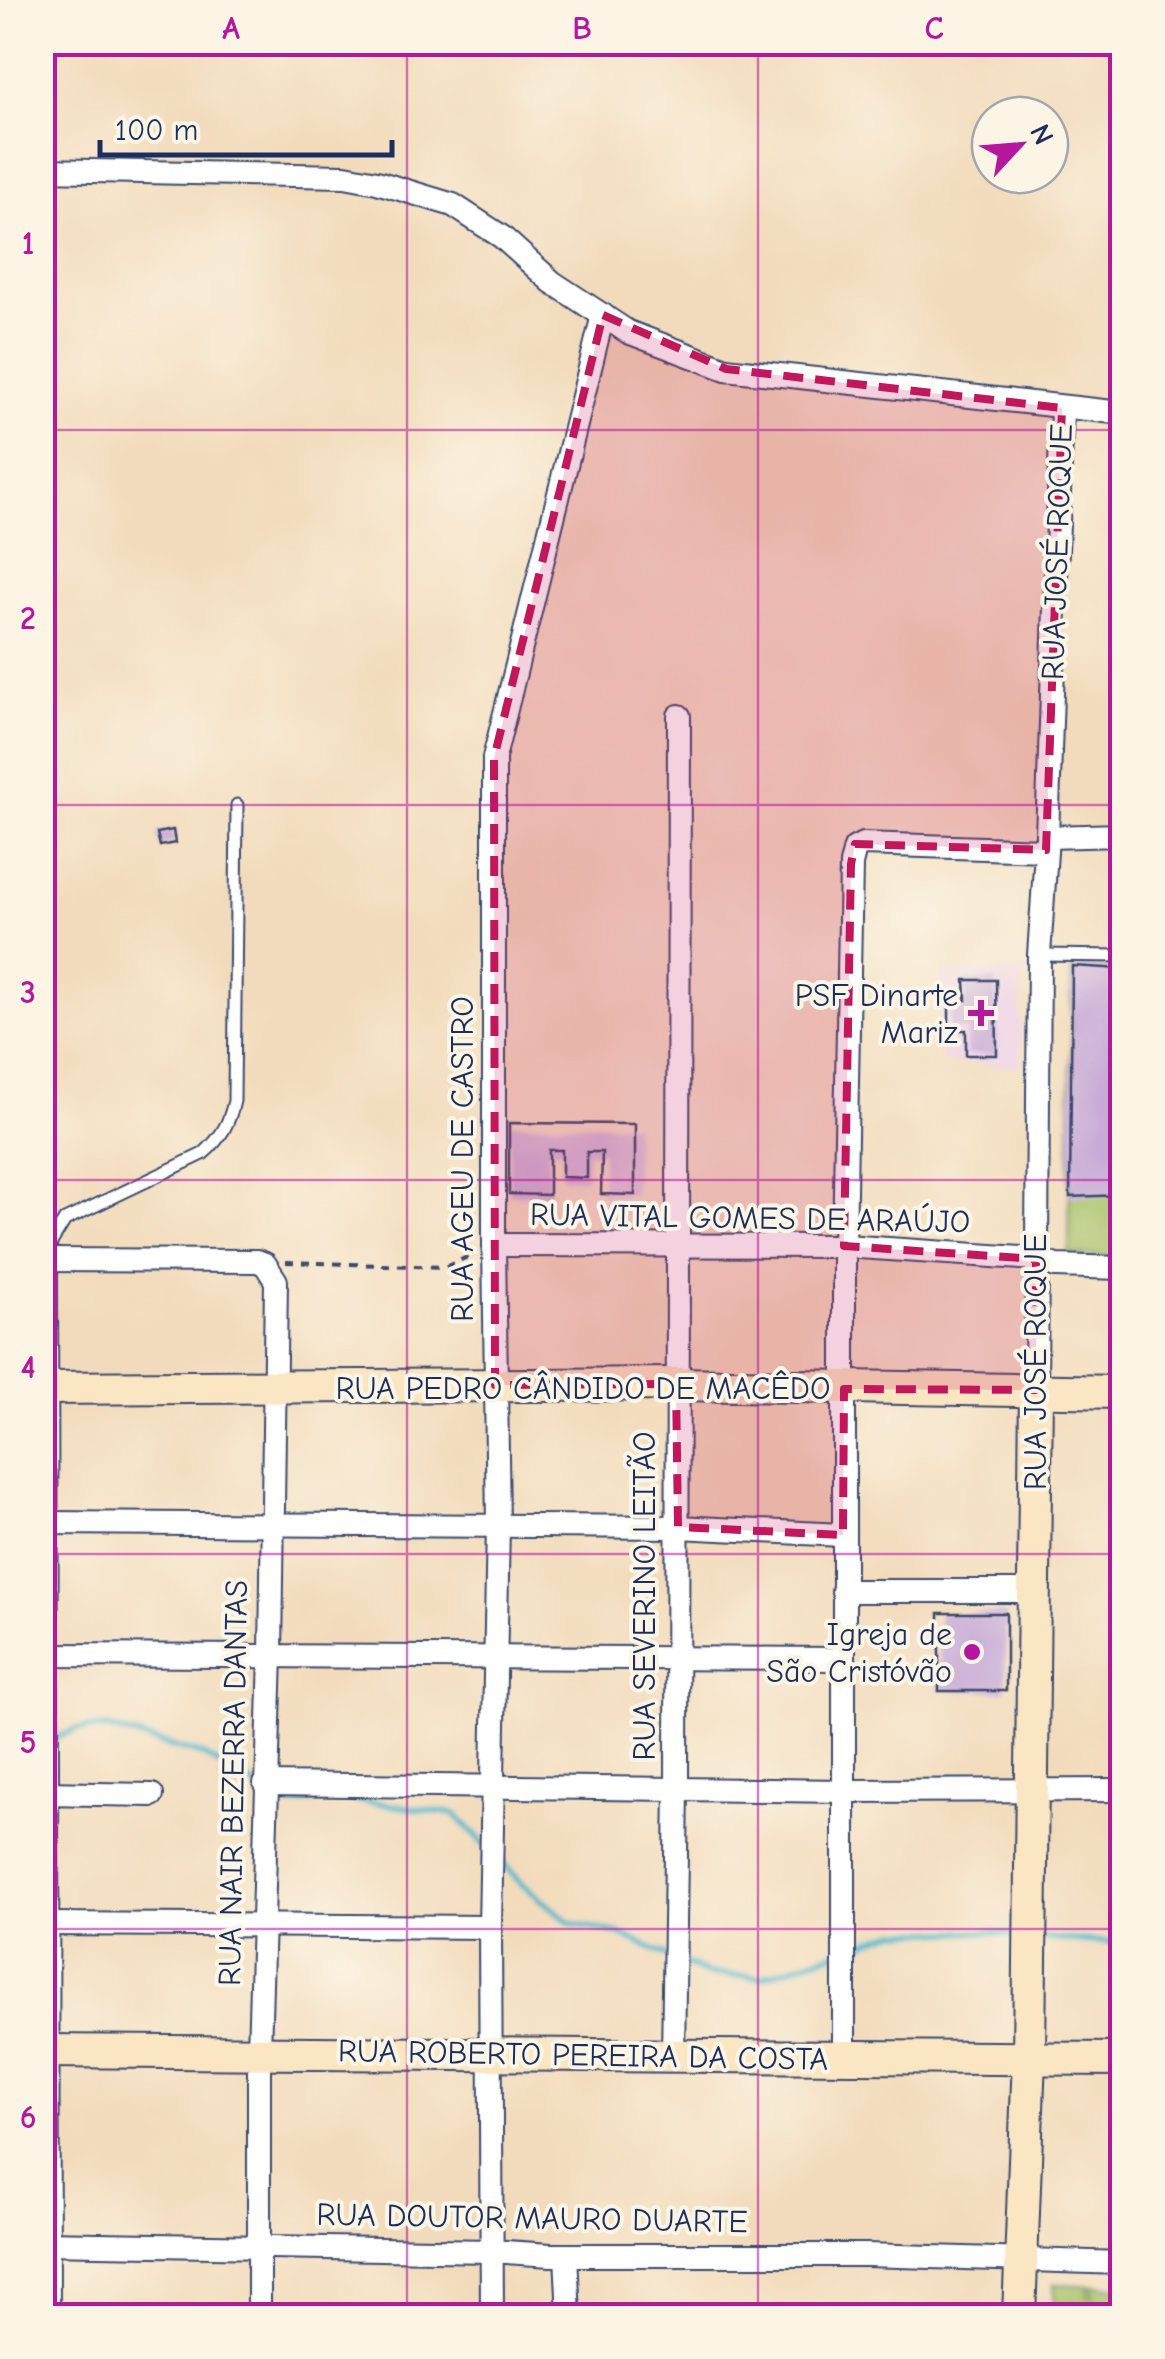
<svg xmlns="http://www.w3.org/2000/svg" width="1165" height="2359" viewBox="0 0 1165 2359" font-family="'Comic Neue',sans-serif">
  <defs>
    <pattern id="cemetery-stones" width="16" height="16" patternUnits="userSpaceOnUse" patternTransform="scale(2.5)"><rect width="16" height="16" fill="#a7c269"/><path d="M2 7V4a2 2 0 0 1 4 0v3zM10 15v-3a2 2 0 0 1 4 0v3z" fill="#879e5a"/></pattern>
  </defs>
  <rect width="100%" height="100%" fill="#fcf5e5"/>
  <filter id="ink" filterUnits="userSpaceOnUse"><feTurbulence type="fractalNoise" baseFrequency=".01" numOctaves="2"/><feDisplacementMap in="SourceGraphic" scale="20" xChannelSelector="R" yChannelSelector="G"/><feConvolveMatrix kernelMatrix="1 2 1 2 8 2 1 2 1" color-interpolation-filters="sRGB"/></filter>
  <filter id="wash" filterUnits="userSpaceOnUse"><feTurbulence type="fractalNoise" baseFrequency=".0048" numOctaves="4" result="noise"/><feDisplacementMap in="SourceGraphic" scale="40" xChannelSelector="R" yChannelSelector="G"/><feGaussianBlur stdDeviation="2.25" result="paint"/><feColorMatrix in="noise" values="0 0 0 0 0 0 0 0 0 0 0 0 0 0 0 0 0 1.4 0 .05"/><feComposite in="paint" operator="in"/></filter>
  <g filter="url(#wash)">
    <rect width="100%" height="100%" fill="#f2dbbc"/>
    <path fill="#eed0e8" d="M 942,972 L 1021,972 L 1021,1066 L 941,1061 Z"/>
    <path fill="url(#cemetery-stones)" stroke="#617864" stroke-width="2.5" d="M 1054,2284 L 1122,2287 L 1122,2316 L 1055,2316 Z"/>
    <path fill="#a7c269" stroke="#617864" stroke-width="2.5" d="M 1072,966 L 1122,968 L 1122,1257 L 1069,1255 Z"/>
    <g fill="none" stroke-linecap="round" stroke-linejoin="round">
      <g stroke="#4cb5ca" stroke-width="6">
        <path d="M 51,1739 L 78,1729 L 107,1728 L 203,1755 L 259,1788"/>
        <path d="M 274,1796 L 288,1805 L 334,1797 L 455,1814 L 485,1845"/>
        <path d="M 497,1857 L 522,1884 L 571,1923 L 619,1934 L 668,1956"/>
        <path d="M 1039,1938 L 1122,1943"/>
        <path d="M 680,1961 L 708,1974 L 762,1977 L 896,1932 L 991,1932 L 1022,1936"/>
      </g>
    </g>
    <g id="blocks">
      <g fill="#c7aad7">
        <path d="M 173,830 L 175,843 L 160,846 L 157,833 Z"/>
        <path d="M 1072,966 L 1122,969 L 1122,1195 L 1070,1197 Z"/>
        <path d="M 965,980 L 996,980 L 997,1055 L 966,1055 L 966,1030 L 949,1030 L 949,1000 L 966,1000 Z"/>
        <path d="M 509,1123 L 635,1124 L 635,1195 L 601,1194 L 602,1152 L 587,1152 L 587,1178 L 562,1177 L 562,1150 L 549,1150 L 549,1195 L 509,1194 Z"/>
        <rect x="939" y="1613" width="67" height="78"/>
      </g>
    </g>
  </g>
  <g filter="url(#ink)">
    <use href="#blocks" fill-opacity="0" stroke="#3b496c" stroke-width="2.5"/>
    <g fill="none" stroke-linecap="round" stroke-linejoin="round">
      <defs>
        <g id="lane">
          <path d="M 1039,955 L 1122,956"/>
          <path d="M 46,1260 L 52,1241 L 65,1220 L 203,1154 C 221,1138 229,1124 234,1101 L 237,805"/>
        </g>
        <g id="street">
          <path d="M 42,170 L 345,176 L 377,182 L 453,205 L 502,237 L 552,282 L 628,332 L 726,369 L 1122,413"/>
          <path d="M 1047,837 L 1122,835"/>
          <path d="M 494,1245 L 844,1246 L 1036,1259 L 1056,1266 L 1122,1268"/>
          <path d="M 42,1260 L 257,1261 L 265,1264 L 276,1281 L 271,1655 L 259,2051 L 259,2316"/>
          <path d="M 46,1260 L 48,2316"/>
          <path d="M 1036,1390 L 1039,955 L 1047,837 L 1062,408"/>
          <path d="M 42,1523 L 678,1527 L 843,1535"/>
          <path d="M 843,1591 L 1033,1591"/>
          <path d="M 42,1655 L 842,1659"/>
          <path d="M 265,1784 L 845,1791 L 1122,1790"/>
          <path d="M 42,1793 L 152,1795"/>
          <path d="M 47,1924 L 490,1927"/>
          <path d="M 673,2057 L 677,1788 L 679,716"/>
          <path d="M 844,2058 L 844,1246 L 851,864 L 855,848 L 863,844 L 1046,850"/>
          <path d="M 42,2243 L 491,2251 L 551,2255 L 866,2255 L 1122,2263"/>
          <path d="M 566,2255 L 569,2316"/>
          <path d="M 492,2316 L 490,1927 L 498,1525 L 494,1245 L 494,758 L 603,315"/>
        </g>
        <g id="secondary">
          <path d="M 42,1388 L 676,1384 L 1122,1392"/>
          <path d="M 42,2051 L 1122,2059"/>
          <path d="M 1019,2316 L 1029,2057 L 1036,1390"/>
        </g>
      </defs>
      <use href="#lane" stroke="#3b496c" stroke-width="15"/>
      <use href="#street" stroke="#3b496c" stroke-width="26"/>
      <use href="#secondary" stroke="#3b496c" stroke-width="36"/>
      <path stroke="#3b496c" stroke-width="4" stroke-dasharray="8 8" stroke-linecap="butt" d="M 286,1262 L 445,1267 L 474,1254"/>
      <use href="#lane" stroke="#fff" stroke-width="11"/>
      <use href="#street" stroke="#fff" stroke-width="22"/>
      <use href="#secondary" stroke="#fbe6c4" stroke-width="32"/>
    </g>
  </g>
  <path fill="#c2185b" fill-opacity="0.2" stroke="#c2185b" stroke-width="8" stroke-dasharray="20 12" stroke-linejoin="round" d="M 603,315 L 726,369 L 1062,408 L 1046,850 L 855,844 L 851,864 L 844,1246 L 1036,1259 L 1036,1390 L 844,1389 L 843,1535 L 678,1527 L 676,1384 L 495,1385 L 494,758 Z"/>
  <path fill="none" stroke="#b5179e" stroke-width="2.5" stroke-opacity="0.55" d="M 407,42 L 407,2316M 758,42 L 758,2316M 42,430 L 1122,430M 42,805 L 1122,805M 42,1180 L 1122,1180M 42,1554 L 1122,1554M 42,1929 L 1122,1929"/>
  <g fill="#b5179e" stroke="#fcf5e5" stroke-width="4">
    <path d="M976 998h10v10h10v10h-10v10h-10v-10h-10v-10h10z"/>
    <circle cx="972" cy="1652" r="10"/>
  </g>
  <g text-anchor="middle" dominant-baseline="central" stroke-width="8" stroke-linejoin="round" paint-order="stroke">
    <g font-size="32" fill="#1b2f5e" stroke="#fcf5e5">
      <text transform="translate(1057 552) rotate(-88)">RUA JOSÉ ROQUE</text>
      <text transform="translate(462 1159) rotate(-90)">RUA AGEU DE CASTRO</text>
      <text transform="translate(750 1218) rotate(1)">RUA VITAL GOMES DE ARAÚJO</text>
      <text transform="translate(1035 1362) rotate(-90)">RUA JOSÉ ROQUE</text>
      <text x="583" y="1388">RUA PEDRO CÂNDIDO DE MACÊDO</text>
      <text transform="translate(644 1596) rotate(-90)">RUA SEVERINO LEITÃO</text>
      <text transform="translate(233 1783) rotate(-89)">RUA NAIR BEZERRA DANTAS</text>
      <text transform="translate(583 2055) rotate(1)">RUA ROBERTO PEREIRA DA COSTA</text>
      <text transform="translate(532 2218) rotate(1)">RUA DOUTOR MAURO DUARTE</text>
    </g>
    <g font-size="32" fill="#1b2f5e" stroke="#fcf5e5" text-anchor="end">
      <text x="958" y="995">PSF Dinarte<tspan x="958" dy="37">Mariz</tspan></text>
      <text x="952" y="1634">Igreja de<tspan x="952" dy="37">São Cristóvão</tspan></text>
    </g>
  </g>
  <rect width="1165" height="2359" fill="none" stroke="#fcf5e5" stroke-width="110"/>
  <g transform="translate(1020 145) rotate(64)"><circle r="48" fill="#fcf5e5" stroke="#a2a6af" stroke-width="2.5"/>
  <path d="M0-8L18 38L0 25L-18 38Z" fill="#b5179e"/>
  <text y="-15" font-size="28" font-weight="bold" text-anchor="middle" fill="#1b2f5e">N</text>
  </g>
  <path d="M100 140v15h292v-15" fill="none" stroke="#1b2f5e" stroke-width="5"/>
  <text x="115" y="140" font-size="30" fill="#1b2f5e" stroke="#fcf5e5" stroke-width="8" paint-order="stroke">100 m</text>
  <rect x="55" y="55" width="1055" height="2249" fill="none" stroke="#b5179e" stroke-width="4"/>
  <g font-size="32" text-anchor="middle" font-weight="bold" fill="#b5179e">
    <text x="231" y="39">A</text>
    <text x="582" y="39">B</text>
    <text x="934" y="39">C</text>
    <text x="28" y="254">1</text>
    <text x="28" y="629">2</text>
    <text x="28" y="1003">3</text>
    <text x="28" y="1378">4</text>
    <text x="28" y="1753">5</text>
    <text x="28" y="2128">6</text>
  </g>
</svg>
